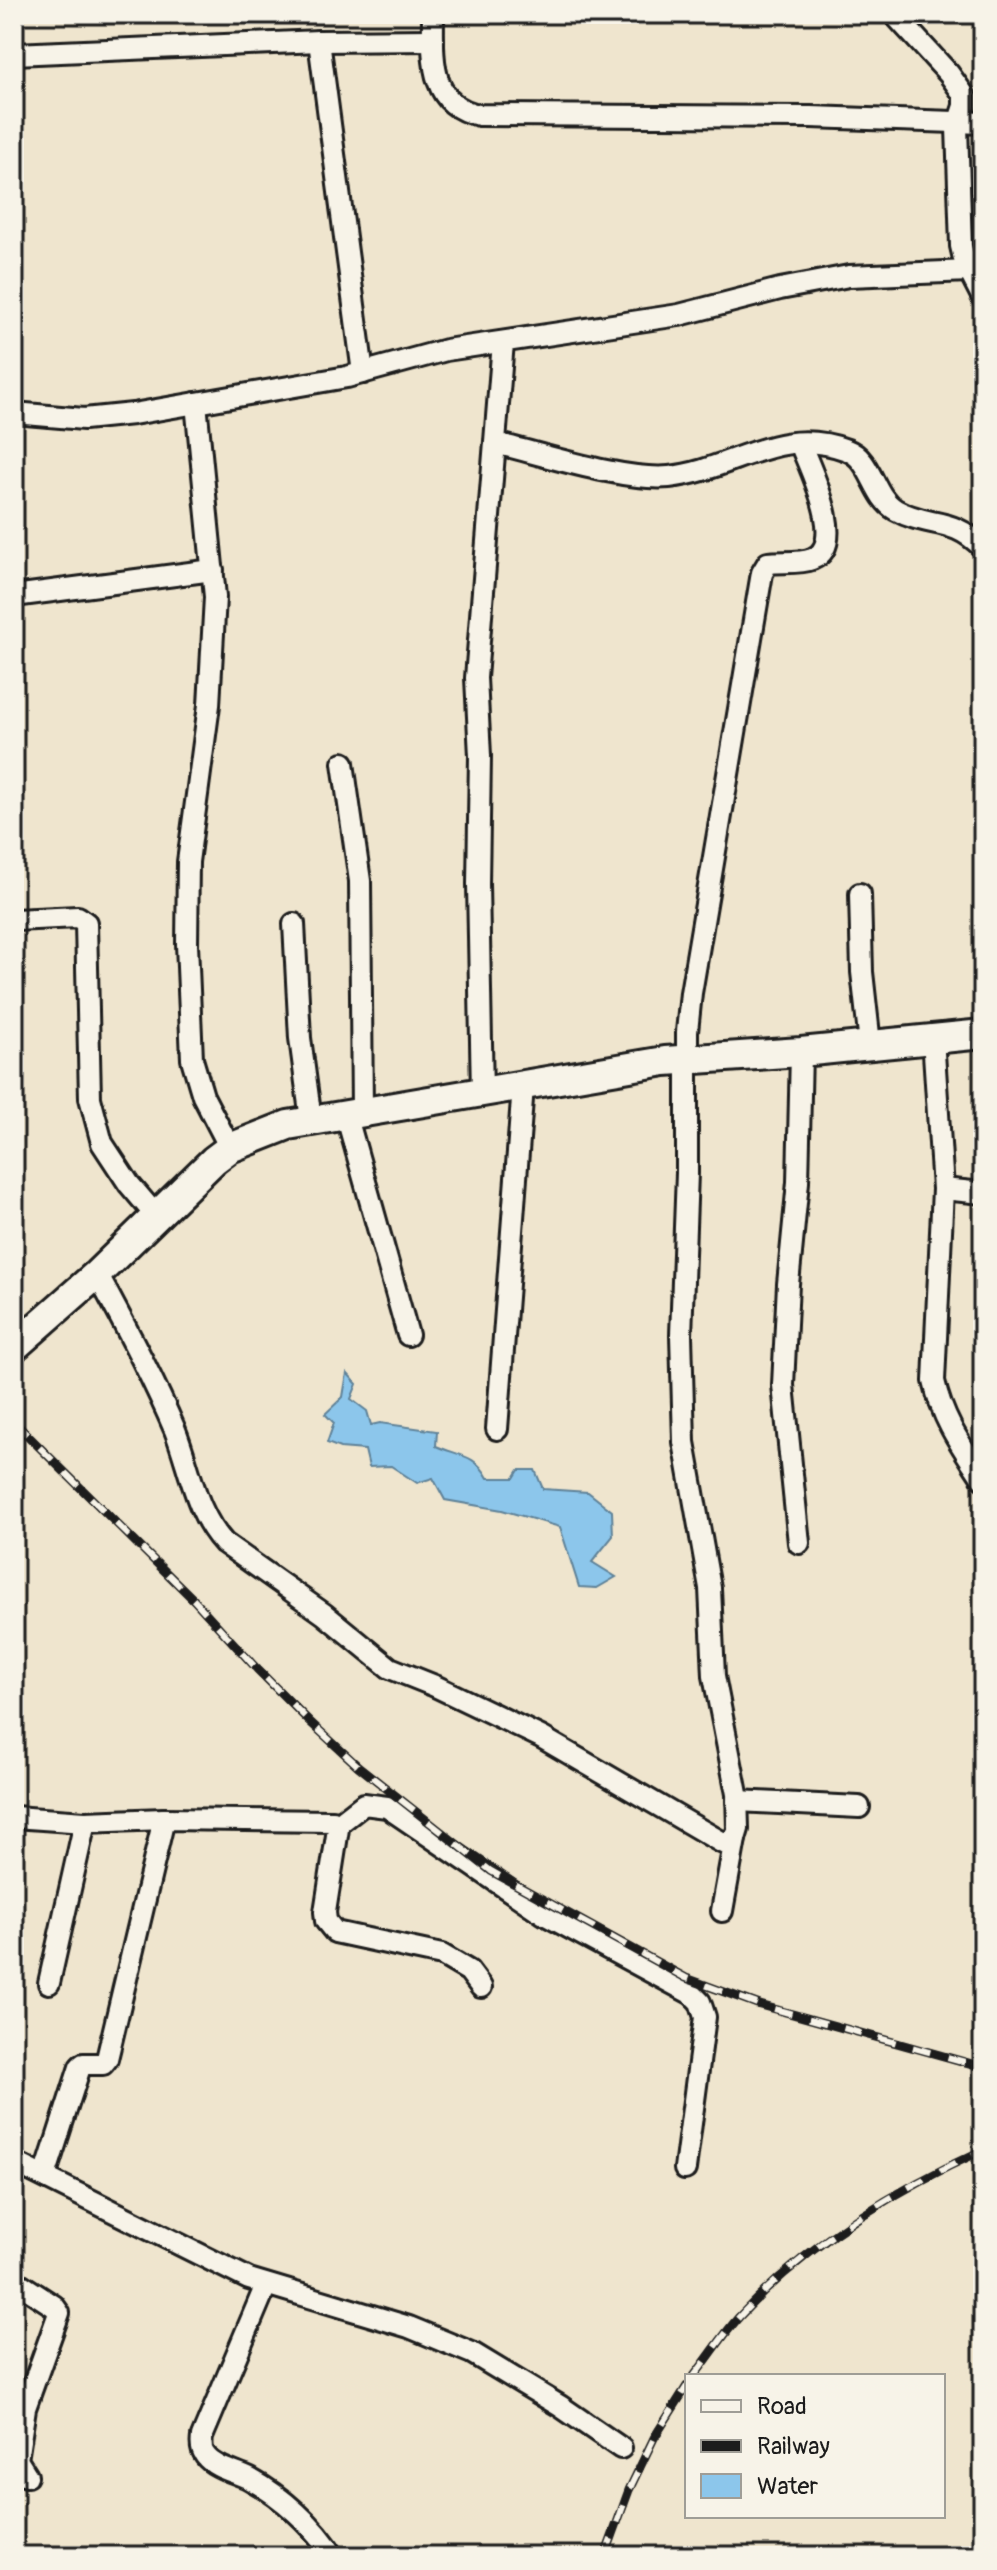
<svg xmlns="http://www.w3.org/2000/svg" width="997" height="2570" viewBox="0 0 997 2570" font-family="Pangolin,sans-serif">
  <rect width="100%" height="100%" fill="#efe5ce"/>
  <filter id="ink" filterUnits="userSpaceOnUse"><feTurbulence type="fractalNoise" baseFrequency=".0125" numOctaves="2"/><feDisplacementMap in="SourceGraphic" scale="16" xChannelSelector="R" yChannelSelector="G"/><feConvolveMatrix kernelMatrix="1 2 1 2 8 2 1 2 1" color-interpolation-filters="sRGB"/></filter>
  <g filter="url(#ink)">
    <path fill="#8cc6eb" stroke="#5f8298" stroke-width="2" d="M 347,1373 L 357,1384 L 351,1399 L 367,1411 L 371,1425 L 380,1423 L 437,1431 L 436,1446 C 459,1456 475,1454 488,1478 L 514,1478 L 519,1470 L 535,1470 L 543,1489 L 588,1492 L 612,1511 L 613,1536 L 592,1562 L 616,1577 L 597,1588 L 579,1587 L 560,1527 L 502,1510 L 445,1500 L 433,1478 L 417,1483 L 391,1466 L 369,1467 L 365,1450 L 340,1448 L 327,1443 L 334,1423 L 325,1414 L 343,1397 Z"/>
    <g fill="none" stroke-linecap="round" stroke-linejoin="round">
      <defs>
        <g id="street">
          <path d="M 433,14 C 433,56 428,105 479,115 L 811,117 L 983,123"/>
          <path d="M 894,14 L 949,74 L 964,95 L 964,106 L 957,127 L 961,246 L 965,263 L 983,298"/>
          <path d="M 319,41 L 363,373"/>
          <path d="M 14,54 L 319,41 L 433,40"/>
          <path d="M 196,403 L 215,597 L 209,705 L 188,862 L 187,944 L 192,1059 L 203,1096 L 230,1148"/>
          <path d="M 14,413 L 84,419 L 133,414 L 347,377 L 446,350 L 679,315 L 780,289 L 849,276 L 969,271 L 983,267"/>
          <path d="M 495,443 C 542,454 623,481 669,477 C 732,471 778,424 847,450 C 872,459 873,497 896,510 C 928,528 953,516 983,548"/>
          <path d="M 14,596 L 213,570"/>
          <path d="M 343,763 L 360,881 L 362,1112"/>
          <path d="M 860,894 L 862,972 L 870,1044"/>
          <path d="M 14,920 L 78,917 L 86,923 L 90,1098 L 102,1143 L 129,1184 L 157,1217"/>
          <path d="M 294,924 L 300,1038 L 311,1120"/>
          <path d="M 933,1038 L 943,1189 L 934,1381 C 943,1421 961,1445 983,1479"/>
          <path d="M 482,1094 L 478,884 L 480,756 L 476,678 L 503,342"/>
          <path d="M 346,1114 L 408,1335"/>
          <path d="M 943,1189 L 983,1193"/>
          <path d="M 97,1274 C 125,1325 152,1376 175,1430 C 190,1468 195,1512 224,1543 L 324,1614 L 390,1668 L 435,1686 L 541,1737 L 723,1843 L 735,1839 L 738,1829 L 737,1794 L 714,1676 L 710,1588 L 684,1442 L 681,1335 L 687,1173 L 687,1032 L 691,993 L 762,573 L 768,563 C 781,561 800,564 812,559 C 849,545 809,467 800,443"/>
          <path d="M 497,1429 L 523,1086"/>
          <path d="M 799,1543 L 783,1385 L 788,1284 L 798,1182 L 801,1052"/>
          <path d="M 737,1801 L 859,1807"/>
          <path d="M 14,1817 L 85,1822 L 164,1819 L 333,1821 L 338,1829 L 325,1912 L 326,1921 L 335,1932 L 442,1955 L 469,1971 L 481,1987"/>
          <path d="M 337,1825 L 364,1804 L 387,1807 L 544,1914 L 692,1994 L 700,2002 L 705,2017 L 685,2169"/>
          <path d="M 722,1911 L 735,1839"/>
          <path d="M 49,1983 L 85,1822"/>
          <path d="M 14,2162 L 249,2279 L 409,2327 L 472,2353 L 560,2406 L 621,2448"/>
          <path d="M 45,2176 L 80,2067 L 83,2064 L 103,2064 L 107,2059 L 164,1819"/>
          <path d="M 14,2280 L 54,2306 L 59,2313 L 25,2408 L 17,2460 L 27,2476"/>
          <path d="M 266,2285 L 202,2437 C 201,2444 201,2450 205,2455 C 214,2468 236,2472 250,2479 C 281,2496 315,2526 333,2556"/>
        </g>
        <path id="secondary" d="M 14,1347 L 97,1274 L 214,1160 L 230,1148 L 288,1125 L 665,1061 L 801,1052 L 983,1034"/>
      </defs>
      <use href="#street" stroke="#1c1c1c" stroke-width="26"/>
      <use href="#secondary" stroke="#1c1c1c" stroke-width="34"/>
      <use href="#street" stroke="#f7f3e8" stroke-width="20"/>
      <use href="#secondary" stroke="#f7f3e8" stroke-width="28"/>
      <defs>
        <g id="rail">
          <path d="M 14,1422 L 194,1600 L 257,1669 L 309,1721 L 358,1766 L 491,1871 L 686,1978 L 760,2005 L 983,2067"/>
          <path d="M 694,2376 C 709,2357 723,2335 739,2317 C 807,2244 893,2191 983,2150"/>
          <path d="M 605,2556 L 629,2490 L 654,2438 L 687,2386"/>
        </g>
      </defs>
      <use href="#rail" stroke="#1c1c1c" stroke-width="9"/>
      <use href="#rail" stroke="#f7f3e8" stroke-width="6" stroke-dasharray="18" stroke-linecap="butt"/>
    </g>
  </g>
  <rect width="997" height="2570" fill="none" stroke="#f7f3e8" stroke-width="48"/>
  <rect x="24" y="24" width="949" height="2522" fill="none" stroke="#1c1c1c" stroke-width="3" filter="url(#ink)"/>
  <rect x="685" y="2374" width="260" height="144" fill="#f7f3e8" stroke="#9f9d96" stroke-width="2"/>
  <rect x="701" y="2400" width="40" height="12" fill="#f7f3e8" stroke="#9f9d96" stroke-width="2"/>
  <text x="757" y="2414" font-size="24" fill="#1c1c1c">Road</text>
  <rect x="701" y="2440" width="40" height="12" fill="#1c1c1c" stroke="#9f9d96" stroke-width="2"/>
  <text x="757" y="2454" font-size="24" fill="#1c1c1c">Railway</text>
  <rect x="701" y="2474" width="40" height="24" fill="#8cc6eb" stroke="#9f9d96" stroke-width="2"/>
  <text x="757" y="2494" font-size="24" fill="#1c1c1c">Water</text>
</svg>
